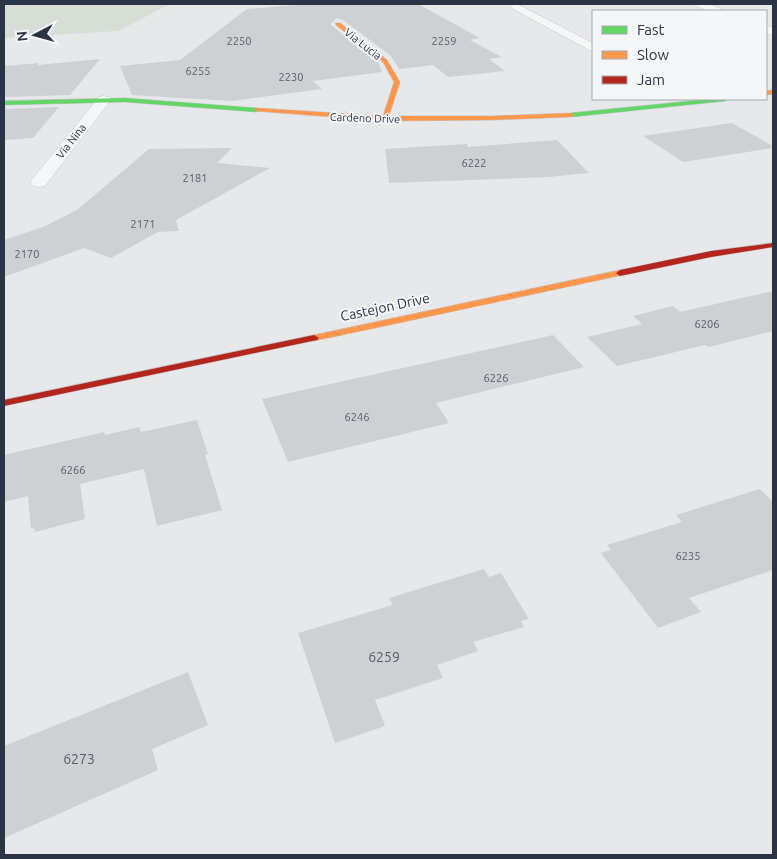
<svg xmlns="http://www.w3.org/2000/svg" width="777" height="859" viewBox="0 0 777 859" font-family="Ubuntu,sans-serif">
  <rect width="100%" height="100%" fill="#e6e8ea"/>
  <path fill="#d6ded6" d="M 4,4 L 170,4 L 118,31 L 4,38 Z"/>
  <g fill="#ced0d3">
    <path d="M 307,4 L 418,4 L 480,38 L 470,40 L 502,57 L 489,59 L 505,71 L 448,77 L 433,65 L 399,69 L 391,56 L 343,20 L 337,18 L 331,23 L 331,25 L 379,64 L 382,72 L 313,81 L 322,89 L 232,101 L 132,95 L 120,66 L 180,60 L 247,9 Z"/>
    <path d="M 100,59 L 70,95 L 4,97 L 4,66 L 38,63 L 38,65 Z"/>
    <path d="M 59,107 L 33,138 L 4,140 L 4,109 Z"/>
    <path d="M 732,123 L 773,146 L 773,148 L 683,162 L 643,136 Z"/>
    <path d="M 557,140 L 589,173 L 548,177 L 389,183 L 385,149 L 467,144 L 468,147 Z"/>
    <path d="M 232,148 L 217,163 L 270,168 L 176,220 L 179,231 L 158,232 L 111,258 L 84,248 L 4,277 L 4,240 L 43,227 L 77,210 L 149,149 Z"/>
    <path d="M 773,291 L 773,331 L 709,347 L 705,345 L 617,366 L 587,337 L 642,324 L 633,316 L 673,306 L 680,312 Z"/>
    <path d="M 553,335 L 584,367 L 436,403 L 449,423 L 288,462 L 262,399 Z"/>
    <path d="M 197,420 L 208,454 L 205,455 L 222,510 L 157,526 L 144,469 L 80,484 L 85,519 L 35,532 L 34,528 L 31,529 L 28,496 L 4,502 L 4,455 L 104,432 L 105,435 L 139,427 L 141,432 Z"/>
    <path d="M 760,489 L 773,502 L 773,570 L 689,598 L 701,612 L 658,628 L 601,553 L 611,550 L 607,545 L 682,522 L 676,515 Z"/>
    <path d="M 484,569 L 489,577 L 501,573 L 529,619 L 521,621 L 524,627 L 473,642 L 478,651 L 437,665 L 443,678 L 375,700 L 385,726 L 335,743 L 298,633 L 393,605 L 389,598 Z"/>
    <path d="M 188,672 L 208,725 L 152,749 L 158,770 L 4,838 L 4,746 Z"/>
  </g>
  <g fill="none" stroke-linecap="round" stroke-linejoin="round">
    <defs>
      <g id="street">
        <path d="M 517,4 L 593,43 L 593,52 L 513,9 L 511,7 L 513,5 Z"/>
        <path d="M 695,4 L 710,4 L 725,11 L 709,11 L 696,6 Z"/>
        <path d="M 766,25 L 773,28 L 773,36 L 766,33 Z"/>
        <path d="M 104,96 L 109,97 L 111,100 L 45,186 L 39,187 L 33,186 L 30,182 L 33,178 L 99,97 Z"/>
      </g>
      <g id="fast">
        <path d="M 125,98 L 257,108 L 260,110 L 257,112 L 125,102 L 4,105 L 4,101 Z"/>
        <path d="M 710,99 L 728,99 L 725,101 L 571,117 L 568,115 L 571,113 Z"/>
      </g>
      <g id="slow">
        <path d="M 336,23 L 340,23 L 387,60 L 400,82 L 389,116 L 492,116 L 571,113 L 574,115 L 571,117 L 492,120 L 385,121 L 255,111 L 254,110 L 257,108 L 383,116 L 394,82 L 383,62 L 336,25 Z"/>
        <path d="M 773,90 L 773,94 L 766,95 L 766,91 Z"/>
        <path d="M 620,270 L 623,271 L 623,275 L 314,341 L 309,338 L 314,335 Z"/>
      </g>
      <g id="jam">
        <path d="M 773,243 L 773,247 L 711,257 L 620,276 L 616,273 L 620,270 L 711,251 Z"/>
        <path d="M 314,335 L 319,338 L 317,340 L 4,406 L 4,400 Z"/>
      </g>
    </defs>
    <use href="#street" stroke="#c4c6c8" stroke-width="1"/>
    <use href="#fast" stroke="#c4c6c8" stroke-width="1"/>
    <use href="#slow" stroke="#c4c6c8" stroke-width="1"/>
    <use href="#jam" stroke="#c4c6c8" stroke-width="1"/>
    <use href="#street" fill="#f5f6f7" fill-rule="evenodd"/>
    <use href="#fast" fill="#63d668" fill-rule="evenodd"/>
    <use href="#slow" fill="#ff974d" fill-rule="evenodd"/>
    <use href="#jam" fill="#b3261e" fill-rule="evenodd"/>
  </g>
  <g text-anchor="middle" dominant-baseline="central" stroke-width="4" stroke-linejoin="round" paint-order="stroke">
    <g font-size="11" fill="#545c69">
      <text x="239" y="41">2250</text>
      <text x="444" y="41">2259</text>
      <text x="198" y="71">6255</text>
      <text x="291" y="77">2230</text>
      <text x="474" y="163">6222</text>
      <text x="195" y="178">2181</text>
      <text x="143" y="224">2171</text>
      <text x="27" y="254">2170</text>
      <text x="707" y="324">6206</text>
      <text x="496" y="378">6226</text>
      <text x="357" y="417">6246</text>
      <text x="73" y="470">6266</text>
      <text x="688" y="556">6235</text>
    </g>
    <g font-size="11" fill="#2b3445" stroke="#f4f6f9">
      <text transform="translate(363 44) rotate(38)">Via Lucia</text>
      <text transform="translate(365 118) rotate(2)">Cardeno Drive</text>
      <text transform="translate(71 141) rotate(-52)">Via Nina</text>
    </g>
    <g font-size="14" fill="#2b3445" stroke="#f4f6f9">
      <text transform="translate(385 307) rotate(-12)">Castejon Drive</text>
    </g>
    <g font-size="14" fill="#545c69">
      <text x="384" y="657">6259</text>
      <text x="79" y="759">6273</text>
    </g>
  </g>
  <rect width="777" height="859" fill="none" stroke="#2b3445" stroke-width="10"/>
  <rect x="592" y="10" width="175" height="90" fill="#f4f6f9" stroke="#a4a8b1"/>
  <rect x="602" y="26" width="25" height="8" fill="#63d668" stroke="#a4a8b1"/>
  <text x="637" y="35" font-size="15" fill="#2b3445">Fast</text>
  <rect x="602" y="51" width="25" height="8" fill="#ff974d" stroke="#a4a8b1"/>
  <text x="637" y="60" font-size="15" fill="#2b3445">Slow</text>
  <rect x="602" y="76" width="25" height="8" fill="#b3261e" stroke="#a4a8b1"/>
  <text x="637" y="85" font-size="15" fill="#2b3445">Jam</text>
  <g transform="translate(35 35) rotate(264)" stroke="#f4f6f9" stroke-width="4" paint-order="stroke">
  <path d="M0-4L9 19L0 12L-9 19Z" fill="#2b3445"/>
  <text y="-8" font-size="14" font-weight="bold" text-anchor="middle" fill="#2b3445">N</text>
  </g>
</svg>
